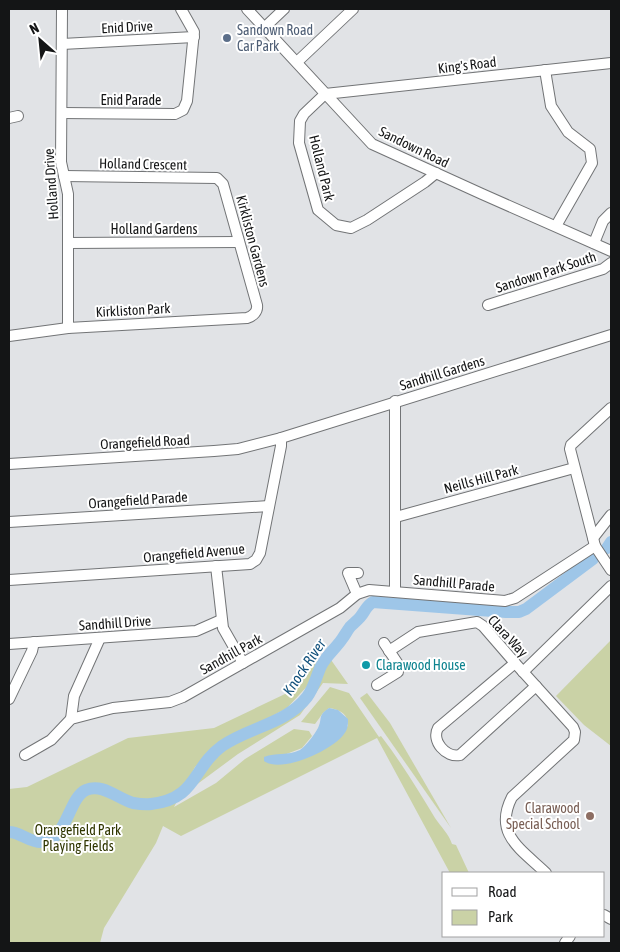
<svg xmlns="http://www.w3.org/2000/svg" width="620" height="952" viewBox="0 0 620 952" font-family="'Asap Condensed',sans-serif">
  <rect width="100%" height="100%" fill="#e1e3e6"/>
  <g fill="#cad2a6">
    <path d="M 611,640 L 611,746 L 584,725 L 556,696 Z"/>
    <path d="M 325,657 L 312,681 L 287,708 L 213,749 L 195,767 L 174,807 L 216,783 L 245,759 L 294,729 L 309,731 L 312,736 L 302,748 L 284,755 L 285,764 L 348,726 C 348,714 341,710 329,708 L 323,713 L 315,724 L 301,722 L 330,687 L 349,693 L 379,737 L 381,736 C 401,762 418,790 435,818 C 441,827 449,834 452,844 L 456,845 L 469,873 L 450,873 L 377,738 L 181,836 L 163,826 L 156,843 L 104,928 L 100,943 L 9,943 L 9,789 L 27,787 L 128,738 L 214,728 L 285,694 L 314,661 Z"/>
    <path d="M 329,657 L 348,684 L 323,683 L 300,715 L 238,754 L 192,788 C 205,765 223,747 247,735 C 264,727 287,721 301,707 C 315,693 321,675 329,657 Z"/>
    <path d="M 367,693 L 390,723 L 451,828 L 360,698 Z"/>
  </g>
  <path fill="#9ec6e8" d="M 329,708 L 338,710 L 348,719 C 348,725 348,729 344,734 C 333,750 281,774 264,761 L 264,757 C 276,752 288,756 300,750 C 307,745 314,735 318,728 C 323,718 317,716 329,708 Z"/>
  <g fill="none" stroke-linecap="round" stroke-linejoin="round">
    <g stroke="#9ec6e8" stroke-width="12">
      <path d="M 607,548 L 611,542"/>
      <path d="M 9,832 C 20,832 29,842 41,842 C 67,842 68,798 86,790 C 103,783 118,799 133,803 C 139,804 145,805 151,804 C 197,799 192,768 222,746 C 249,727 286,724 307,697 C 314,688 316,677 321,666 C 326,656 336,648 342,639 C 345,635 347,631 350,627 C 354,623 358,620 361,616 C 365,611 367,605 373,602 L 506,612 L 519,612 L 526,609 L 593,559"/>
    </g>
    <defs>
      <g id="minor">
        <path d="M 62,9 L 61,162 L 68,194 L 68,328"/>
        <path d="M 247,9 L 372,144 L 482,194 L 611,251"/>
        <path d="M 264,28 L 284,9"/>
        <path d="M 62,44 L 194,37"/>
        <path d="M 297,62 L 353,9"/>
        <path d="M 545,70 L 551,106 L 568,132 L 590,149 L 592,163 L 556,226"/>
        <path d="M 325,94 L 611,63"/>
        <path d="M 325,94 L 304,114 L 300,121 L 299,143 L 318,210 L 336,225 L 351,228 L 367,220 L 425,182 L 436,173"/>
        <path d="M 62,113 L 175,114 L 183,110 L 187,101 L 194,32 L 181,9"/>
        <path d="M 9,118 L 18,116"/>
        <path d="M 68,243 L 239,242"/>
        <path d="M 594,243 L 603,221 L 611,213"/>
        <path d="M 488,305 L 603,269 L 611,263"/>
        <path d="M 9,336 L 68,328 L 247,318 C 253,316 258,312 257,305 L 223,184 L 217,178 L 64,176"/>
        <path d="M 611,408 L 571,445 L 570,449 L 593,538 L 595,546 L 611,570"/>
        <path d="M 9,464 L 214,451 L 238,449 L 281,438 L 611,335"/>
        <path d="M 396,517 L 574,468"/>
        <path d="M 9,522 L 269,506"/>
        <path d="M 593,538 L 611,515"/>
        <path d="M 216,566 L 223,628 L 243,663"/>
        <path d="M 9,580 L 250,564 L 256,560 L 260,553 L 281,446 L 281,438"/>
        <path d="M 395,592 L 395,401"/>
        <path d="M 357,594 L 348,573 L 358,573"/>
        <path d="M 9,644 L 196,631 L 221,620"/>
        <path d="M 389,651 L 418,632 L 477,622 L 483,626 L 515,663 L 573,727 L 575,732 L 574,740 L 512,797 C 493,834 521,849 546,873"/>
        <path d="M 515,663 L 438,728 C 431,741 446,758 460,755 L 536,686"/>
        <path d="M 523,672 L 611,586"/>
        <path d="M 377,685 L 398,672 L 398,664 L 384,643"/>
        <path d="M 9,699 L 32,651 L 34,642"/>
        <path d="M 71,719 L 74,696 L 100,638"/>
        <path d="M 25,755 L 51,740 L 71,719 L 113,708 L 170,702 L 183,697 L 340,608 L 357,594 L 369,590 L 505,601 L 515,598 L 595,546"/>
        <path d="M 604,915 L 611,919"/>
        <path d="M 565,943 L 570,936"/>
      </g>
    </defs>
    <use href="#minor" stroke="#727476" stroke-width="12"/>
    <use href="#minor" stroke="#fff" stroke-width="10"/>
  </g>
  <circle fill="#5c6f8a" stroke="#fff" stroke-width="2" cx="227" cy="38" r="5"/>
  <circle fill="#0f9aa8" stroke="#fff" stroke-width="2" cx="366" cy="665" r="5"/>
  <circle fill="#8d6e63" stroke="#fff" stroke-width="2" cx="590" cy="816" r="5"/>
  <g text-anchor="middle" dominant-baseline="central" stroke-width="4" stroke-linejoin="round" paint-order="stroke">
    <g font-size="14" fill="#141516" stroke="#fff">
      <text transform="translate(127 27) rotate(-3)">Enid Drive</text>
      <text transform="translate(467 65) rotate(-7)">King's Road</text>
      <text x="131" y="100">Enid Parade</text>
      <text transform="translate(414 147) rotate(26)">Sandown Road</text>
      <text transform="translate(143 164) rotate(1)">Holland Crescent</text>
      <text transform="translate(322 168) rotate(76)">Holland Park</text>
      <text transform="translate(51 184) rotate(-94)">Holland Drive</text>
      <text x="154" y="229">Holland Gardens</text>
      <text transform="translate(253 241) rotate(75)">Kirkliston Gardens</text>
      <text transform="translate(546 272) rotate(-18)">Sandown Park South</text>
      <text transform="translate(133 310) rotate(-3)">Kirkliston Park</text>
      <text transform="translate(442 373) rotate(-17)">Sandhill Gardens</text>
      <text transform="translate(145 442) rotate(-3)">Orangefield Road</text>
      <text transform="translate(481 479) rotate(-15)">Neills Hill Park</text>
      <text transform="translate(138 500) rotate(-4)">Orangefield Parade</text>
      <text transform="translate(194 553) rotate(-5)">Orangefield Avenue</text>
      <text transform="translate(454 583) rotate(5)">Sandhill Parade</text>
      <text transform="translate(115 623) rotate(-4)">Sandhill Drive</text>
      <text transform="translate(508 636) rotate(47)">Clara Way</text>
      <text transform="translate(231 654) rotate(-29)">Sandhill Park</text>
    </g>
    <g font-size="14" fill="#4e5e75" stroke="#fff" text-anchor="start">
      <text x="237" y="30">Sandown Road<tspan x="237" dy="16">Car Park</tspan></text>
    </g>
    <g font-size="14" fill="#0d838f" stroke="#fff" text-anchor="start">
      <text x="376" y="665">Clarawood House</text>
    </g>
    <g font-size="14" fill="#785e54" stroke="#fff" text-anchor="end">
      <text x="580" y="808">Clarawood<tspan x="580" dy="16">Special School</tspan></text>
    </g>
    <g font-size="14" fill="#303600" stroke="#fff">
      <text x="78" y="830">Orangefield Park<tspan x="78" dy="16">Playing Fields</tspan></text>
    </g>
    <g font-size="15" font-style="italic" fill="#12517c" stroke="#fff">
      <text transform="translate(304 667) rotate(-56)">Knock River</text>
    </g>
  </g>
  <rect width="620" height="952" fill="none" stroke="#141516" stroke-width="20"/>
  <rect x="442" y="872" width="162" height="65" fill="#ffffff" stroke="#a1a1a2"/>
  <rect x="452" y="888" width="25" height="8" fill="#ffffff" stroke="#a1a1a2"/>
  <text x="488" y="897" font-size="15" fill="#141516">Road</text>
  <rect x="452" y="910" width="25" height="15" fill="#cad2a6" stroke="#a1a1a2"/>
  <text x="488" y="922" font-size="15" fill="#141516">Park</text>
  <g transform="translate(40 40) rotate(333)" stroke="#ffffff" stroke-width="4" paint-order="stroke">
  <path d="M0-4L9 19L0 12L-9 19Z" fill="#141516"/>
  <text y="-8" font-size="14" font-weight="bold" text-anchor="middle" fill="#141516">N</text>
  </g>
</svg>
